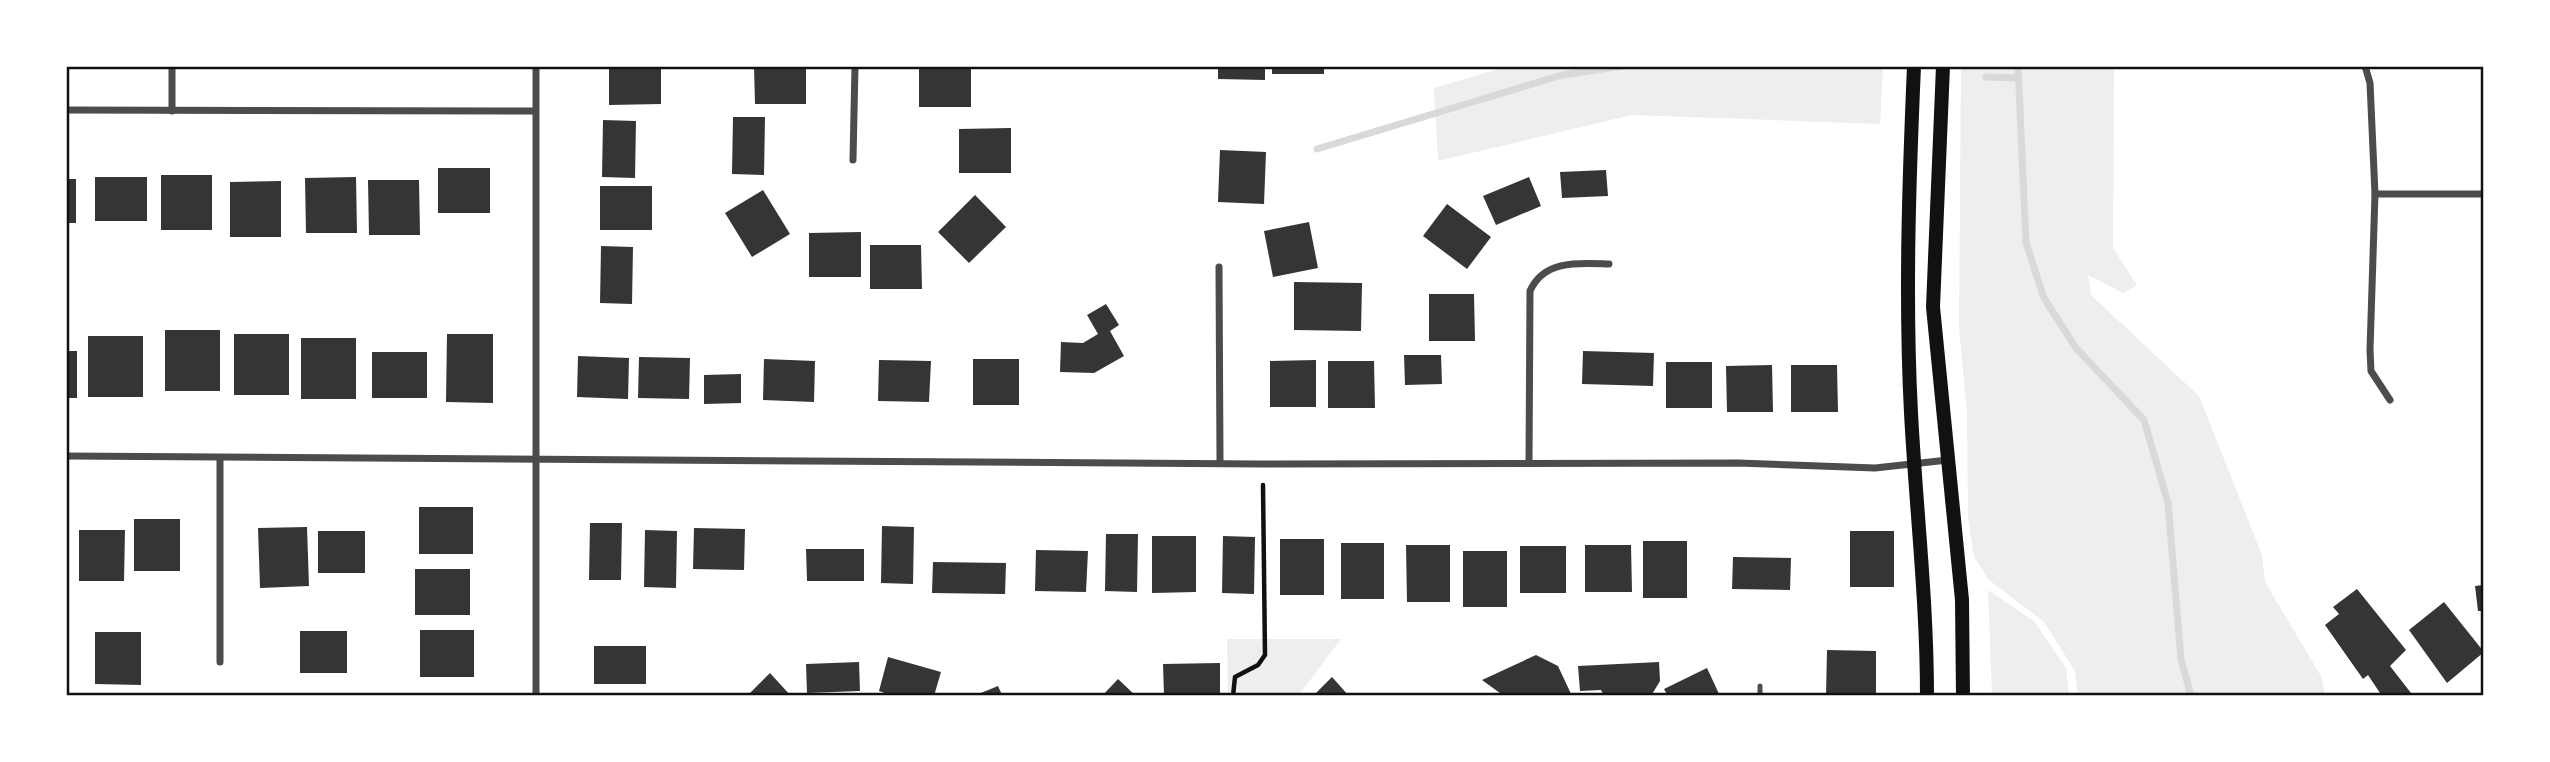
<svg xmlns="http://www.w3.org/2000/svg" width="2550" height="762" viewBox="0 0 2550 762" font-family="'Archivo Narrow',sans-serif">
  <rect width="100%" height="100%" fill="#fff"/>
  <g fill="#eee">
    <path d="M 1509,66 L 1883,67 L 1880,124 L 1632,115 L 1438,161 L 1434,88 Z"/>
    <path d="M 1961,67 L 2114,67 L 2113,248 L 2137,285 L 2123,293 L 2088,275 L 2091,295 L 2199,396 L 2262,555 L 2265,582 L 2322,678 L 2325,695 L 2078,695 L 2075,671 L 2044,622 L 1989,580 L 1974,557 L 1968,517 L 1967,413 L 1959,329 Z"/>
    <path d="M 1988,590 L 2034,621 L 2066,668 L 2069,695 L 1992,695 Z"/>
    <path d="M 1227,639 L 1341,639 L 1299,695 L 1228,696 Z"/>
  </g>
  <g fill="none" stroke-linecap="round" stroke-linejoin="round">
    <g stroke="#d9d9d9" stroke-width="7">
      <path d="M 2018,66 L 2026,243 L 2044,298 L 2076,348 L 2144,420 L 2168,503 L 2181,659 L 2191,696"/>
      <path d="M 1986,77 L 2017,78"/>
      <path d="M 1317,149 L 1562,75 L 1623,66"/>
    </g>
  </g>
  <g fill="#353535">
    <path d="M 609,66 L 661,66 L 661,104 L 609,105 Z"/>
    <path d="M 754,66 L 806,66 L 806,104 L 755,104 Z"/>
    <rect x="919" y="66" width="52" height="41"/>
    <path d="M 1218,66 L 1265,66 L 1265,80 L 1218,79 Z"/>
    <rect x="1272" y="66" width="52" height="8"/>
    <path d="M 733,117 L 765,117 L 764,175 L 732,174 Z"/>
    <path d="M 603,120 L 636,121 L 635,178 L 602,177 Z"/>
    <path d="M 1011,128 L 1011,173 L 959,173 L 959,129 Z"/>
    <path d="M 1220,150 L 1266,152 L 1264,204 L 1218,202 Z"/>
    <rect x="438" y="168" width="52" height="45"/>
    <path d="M 1606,170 L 1608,196 L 1562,198 L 1560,172 Z"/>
    <rect x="161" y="175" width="51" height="55"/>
    <rect x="95" y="177" width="52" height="44"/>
    <path d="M 356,177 L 357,233 L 306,233 L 305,178 Z"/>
    <path d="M 1529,177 L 1541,206 L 1496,225 L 1483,196 Z"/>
    <rect x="66" y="179" width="10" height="44"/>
    <path d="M 368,180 L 419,180 L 420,235 L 369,235 Z"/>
    <path d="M 281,181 L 281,237 L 230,237 L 230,182 Z"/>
    <rect x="600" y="186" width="52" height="44"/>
    <path d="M 763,190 L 790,234 L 752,257 L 725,213 Z"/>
    <path d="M 975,195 L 1006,227 L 969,263 L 938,232 Z"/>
    <path d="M 1447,204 L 1491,237 L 1467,269 L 1423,236 Z"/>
    <path d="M 1309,222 L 1318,268 L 1273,277 L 1264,231 Z"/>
    <path d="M 861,232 L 861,277 L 809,277 L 809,233 Z"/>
    <path d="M 870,245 L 921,245 L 922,289 L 870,289 Z"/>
    <path d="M 601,246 L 633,247 L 632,304 L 600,303 Z"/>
    <path d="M 1294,282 L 1362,283 L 1361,331 L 1294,330 Z"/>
    <path d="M 1429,294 L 1474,294 L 1475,341 L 1429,341 Z"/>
    <path d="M 1106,304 L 1119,325 L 1110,331 L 1124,356 L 1094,373 L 1060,372 L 1061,342 L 1083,343 L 1098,334 L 1087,315 Z"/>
    <rect x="165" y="330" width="55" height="61"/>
    <rect x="234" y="334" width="55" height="61"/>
    <path d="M 447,334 L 493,334 L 493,403 L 446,402 Z"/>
    <rect x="88" y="336" width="55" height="61"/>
    <rect x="301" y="338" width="55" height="61"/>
    <rect x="66" y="351" width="11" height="47"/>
    <path d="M 1583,351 L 1654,353 L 1653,386 L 1582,384 Z"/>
    <rect x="372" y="352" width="55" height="46"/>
    <path d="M 1404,355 L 1441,355 L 1442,384 L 1405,385 Z"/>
    <path d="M 578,356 L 629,358 L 628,399 L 577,397 Z"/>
    <path d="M 639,357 L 690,358 L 689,399 L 638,398 Z"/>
    <path d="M 764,359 L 815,361 L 814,402 L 763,400 Z"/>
    <rect x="973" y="359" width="46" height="46"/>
    <path d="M 879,360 L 931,361 L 929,402 L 878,401 Z"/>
    <path d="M 1316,360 L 1316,407 L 1270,407 L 1270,361 Z"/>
    <path d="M 1328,361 L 1374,361 L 1375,408 L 1328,408 Z"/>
    <rect x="1666" y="362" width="46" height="46"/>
    <path d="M 1772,365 L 1773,412 L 1727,412 L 1726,366 Z"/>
    <path d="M 1791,365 L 1837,365 L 1838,412 L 1791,412 Z"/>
    <path d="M 741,374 L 741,403 L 704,404 L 704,375 Z"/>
    <rect x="419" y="507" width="54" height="47"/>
    <rect x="134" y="519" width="46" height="52"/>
    <path d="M 590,523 L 622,523 L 621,580 L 589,580 Z"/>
    <path d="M 882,526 L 914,527 L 913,584 L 881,583 Z"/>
    <path d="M 307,527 L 309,586 L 260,588 L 258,528 Z"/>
    <path d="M 694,528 L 745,529 L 744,570 L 693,569 Z"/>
    <path d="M 79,530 L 125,530 L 124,581 L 79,581 Z"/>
    <path d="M 645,530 L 677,531 L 676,588 L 644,587 Z"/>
    <rect x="318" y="531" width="47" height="42"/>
    <rect x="1850" y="531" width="44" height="56"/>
    <path d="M 1106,534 L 1138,534 L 1137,592 L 1105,591 Z"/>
    <path d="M 1152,536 L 1196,536 L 1196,592 L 1152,593 Z"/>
    <path d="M 1223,536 L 1255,537 L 1254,594 L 1222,593 Z"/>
    <rect x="1280" y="539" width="44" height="56"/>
    <rect x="1643" y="541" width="44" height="57"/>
    <rect x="1341" y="543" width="43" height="56"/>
    <path d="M 1406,545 L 1450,545 L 1450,602 L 1407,602 Z"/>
    <path d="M 1585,545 L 1631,545 L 1632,592 L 1585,592 Z"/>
    <rect x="1520" y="546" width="46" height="47"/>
    <path d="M 806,549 L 864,549 L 864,581 L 807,581 Z"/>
    <path d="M 1036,550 L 1088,551 L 1086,592 L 1035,591 Z"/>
    <rect x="1463" y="551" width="44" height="56"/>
    <path d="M 1733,557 L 1791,558 L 1790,590 L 1732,589 Z"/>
    <path d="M 933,562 L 1006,563 L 1005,594 L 932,593 Z"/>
    <rect x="415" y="569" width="55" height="46"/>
    <path d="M 2484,585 L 2484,611 L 2478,611 L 2475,586 Z"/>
    <path d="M 2357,589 L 2406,650 L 2390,666 L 2411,693 L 2408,696 L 2382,696 L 2368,675 L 2363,679 L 2325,625 L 2339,614 L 2333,607 Z"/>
    <path d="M 2444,602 L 2484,652 L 2447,683 L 2409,630 Z"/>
    <rect x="420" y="630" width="54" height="47"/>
    <rect x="300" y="631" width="47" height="42"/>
    <path d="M 95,632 L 141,632 L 141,685 L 95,684 Z"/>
    <rect x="594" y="646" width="52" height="38"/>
    <path d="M 1827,650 L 1876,651 L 1876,696 L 1826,696 Z"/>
    <path d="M 1536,655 L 1558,666 L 1572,696 L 1504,696 L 1482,680 Z"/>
    <path d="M 888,657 L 941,672 L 934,696 L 893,696 L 879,691 Z"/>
    <path d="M 859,662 L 860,691 L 807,693 L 806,664 Z"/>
    <path d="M 1659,662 L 1660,681 L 1651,696 L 1604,696 L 1601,690 L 1580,691 L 1578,666 Z"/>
    <path d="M 1220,663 L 1220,696 L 1164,696 L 1163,664 Z"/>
    <path d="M 1707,668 L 1720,696 L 1668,696 L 1664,689 Z"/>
    <path d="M 770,673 L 791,696 L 747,696 Z"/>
    <path d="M 1332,677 L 1349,696 L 1313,696 Z"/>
    <path d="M 1118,679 L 1136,696 L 1102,696 Z"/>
    <path d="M 998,686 L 1002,695 L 976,695 Z"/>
  </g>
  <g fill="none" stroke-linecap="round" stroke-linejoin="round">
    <path stroke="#111" stroke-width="4.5" d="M 1233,696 L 1235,677 L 1258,665 L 1265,655 L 1263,485"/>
    <path stroke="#4c4c4c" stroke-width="5" d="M 1760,696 L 1760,686"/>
    <g stroke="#4c4c4c" stroke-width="7">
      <path d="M 172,66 L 172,111"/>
      <path d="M 2365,66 L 2370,83 L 2375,194 L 2370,350 L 2371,371 L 2390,400"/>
      <path d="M 66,110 L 535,111"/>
      <path d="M 853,160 L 855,66"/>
      <path d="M 2375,194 L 2484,194"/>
      <path d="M 1219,267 L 1220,463"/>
      <path d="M 66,456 L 1261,464 L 1738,463 L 1875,468 L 1948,460"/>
      <path d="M 1529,462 L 1530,291 C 1544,259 1580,263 1609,264"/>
      <path d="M 220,662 L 220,459"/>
      <path d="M 536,696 L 536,66"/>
    </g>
    <g stroke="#111" stroke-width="14">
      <path d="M 1914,66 C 1909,182 1905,298 1911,413 C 1916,508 1927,601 1927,696"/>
      <path d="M 1943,66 L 1933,307 L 1962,600 L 1963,696"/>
    </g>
  </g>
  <rect width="2550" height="762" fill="none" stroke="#ffffff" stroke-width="136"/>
  <rect x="68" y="68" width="2414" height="626" fill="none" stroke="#111" stroke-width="2.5"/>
</svg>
